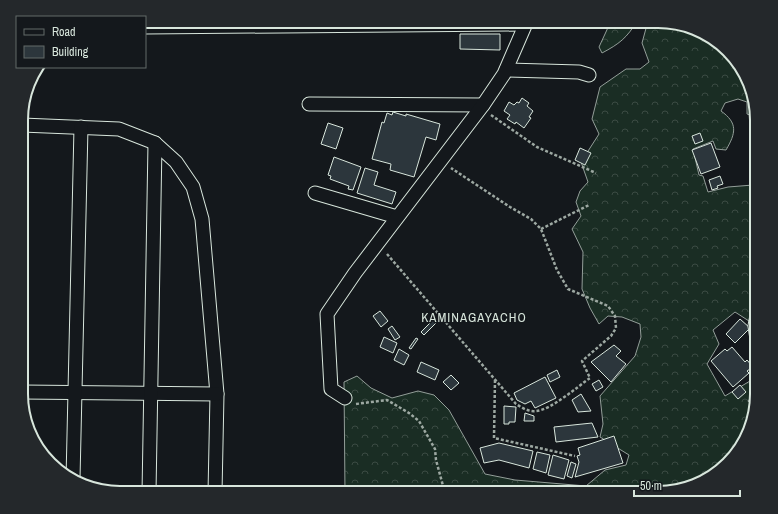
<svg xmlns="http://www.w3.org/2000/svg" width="778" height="514" viewBox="0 0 778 514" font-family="'Archivo Narrow',sans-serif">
  <defs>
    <pattern id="forest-crowns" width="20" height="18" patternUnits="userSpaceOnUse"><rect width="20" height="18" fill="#1a2d24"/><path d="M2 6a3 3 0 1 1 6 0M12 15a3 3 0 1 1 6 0" fill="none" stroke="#3b4b43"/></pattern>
  </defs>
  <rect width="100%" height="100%" fill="#14181c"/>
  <g fill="url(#forest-crowns)" stroke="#939e99">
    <path d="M 611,21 L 637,21 C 627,38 619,44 602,53 L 599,47 Z"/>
    <path d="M 648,21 L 659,21 L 713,38 L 744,71 L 757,113 L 757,116 L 755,117 L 747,114 L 747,102 L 738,99 L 725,103 L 721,111 C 738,123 736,133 726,150 L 716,149 L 713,141 L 693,149 L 699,175 L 703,176 L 708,192 L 728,187 L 753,185 L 757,187 L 757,331 L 749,321 L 735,312 L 713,330 L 719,344 L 707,364 L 725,396 L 750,381 L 757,388 L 757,390 L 748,401 L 754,407 L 740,449 L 707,480 L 665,493 L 345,493 L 344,382 L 357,376 L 371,388 L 392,398 L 418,391 L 434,395 L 449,410 L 485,474 L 515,480 L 586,486 L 605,470 L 626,465 L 629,455 L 600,437 L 603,424 L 600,396 L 635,356 L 641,337 L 640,324 L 622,317 L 608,316 L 599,324 L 590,308 L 582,289 L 583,252 L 572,229 L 581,216 L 576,202 L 580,191 L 588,182 L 581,162 L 599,134 L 592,119 L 600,87 L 626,69 L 640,69 L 649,62 L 642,43 Z"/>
  </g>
  <g fill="#2c363c" stroke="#d8e6dc">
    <path d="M 460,34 L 500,34 L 500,50 L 460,49 Z"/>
    <path d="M 522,98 L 529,103 L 527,106 L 533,111 L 529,117 L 531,118 L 524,128 L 516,122 L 515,124 L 507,119 L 510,115 L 504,111 L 509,102 L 514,105 L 517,102 L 519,103 Z"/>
    <path d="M 393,112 L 406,116 L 406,114 L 440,124 L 436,140 L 426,137 L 414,177 L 390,170 L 391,164 L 372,159 L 382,122 L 384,123 L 387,113 L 392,115 Z"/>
    <path d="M 328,123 L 343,128 L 336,149 L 321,144 Z"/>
    <path d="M 700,133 L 703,141 L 695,144 L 692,136 Z"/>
    <path d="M 711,143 L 720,167 L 701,174 L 692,150 Z"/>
    <path d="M 580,148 L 591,153 L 585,165 L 575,160 Z"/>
    <path d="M 334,157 L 361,167 L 353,190 L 348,189 L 349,186 L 330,179 L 331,176 L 328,175 Z"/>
    <path d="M 365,168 L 378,172 L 374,185 L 396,192 L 392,204 L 357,193 Z"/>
    <path d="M 720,176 L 723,184 L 717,186 L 718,188 L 712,190 L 709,180 Z"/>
    <path d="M 380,311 L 388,321 L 381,327 L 373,316 Z"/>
    <path d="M 434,319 L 437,322 L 424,335 L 421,332 Z"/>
    <path d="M 740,319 L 750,328 L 735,343 L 726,334 Z"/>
    <path d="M 392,326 L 400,337 L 395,340 L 388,329 Z"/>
    <path d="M 384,337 L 397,343 L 393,353 L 380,347 Z"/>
    <path d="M 416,338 L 418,339 L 411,349 L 409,348 Z"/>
    <path d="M 614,345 L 621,351 L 616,356 L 626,364 L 611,382 L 591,362 Z"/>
    <path d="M 732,347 L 745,362 L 747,360 L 753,367 L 747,371 L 749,373 L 733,387 L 711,361 L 725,349 L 727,351 Z"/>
    <path d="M 399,349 L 409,355 L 404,365 L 394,360 Z"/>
    <path d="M 421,362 L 439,370 L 435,380 L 417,372 Z"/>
    <path d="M 557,370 L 560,377 L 550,382 L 547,375 Z"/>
    <path d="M 451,375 L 459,383 L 451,390 L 443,382 Z"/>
    <path d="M 545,377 L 556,398 L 535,408 L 531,401 L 525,404 L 517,400 L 514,393 Z"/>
    <path d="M 599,380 L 603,387 L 596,391 L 592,384 Z"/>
    <path d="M 740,385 L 746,392 L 738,399 L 732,392 Z"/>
    <path d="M 581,394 L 591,411 L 578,412 L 572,400 Z"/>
    <path d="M 504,406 L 516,407 L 515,422 L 509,422 L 509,424 L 504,424 Z"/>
    <path d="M 525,413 L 534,416 L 534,421 L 524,421 Z"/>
    <path d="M 592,423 L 598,437 L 556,442 L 554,427 Z"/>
    <path d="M 614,436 L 623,463 L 575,477 L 579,462 L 577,456 L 580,455 L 578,448 Z"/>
    <path d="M 499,443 L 533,451 L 529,468 L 499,460 L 484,463 L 480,448 Z"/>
    <path d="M 537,452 L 550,455 L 546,473 L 533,469 Z"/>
    <path d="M 553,455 L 569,460 L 564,479 L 548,475 Z"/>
    <path d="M 571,462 L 576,464 L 572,478 L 567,476 Z"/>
  </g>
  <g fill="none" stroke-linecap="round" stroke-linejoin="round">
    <defs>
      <g id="street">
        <path d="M 145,27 L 525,24"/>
        <path d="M 506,70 L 579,72 L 589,75"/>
        <path d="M 309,104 L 483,105"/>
        <path d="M 22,125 L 119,129 L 155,143 L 176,162 L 193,187 L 202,219 L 217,394 L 215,493"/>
        <path d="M 315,193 L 397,217"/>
        <path d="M 757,315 L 755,326 L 757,339"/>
        <path d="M 22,392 L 217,394"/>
        <path d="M 345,398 L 331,389 L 327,314 L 355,273 L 483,105 L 504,74 L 527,21"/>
        <path d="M 73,479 L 81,127"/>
        <path d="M 149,493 L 155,143"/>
      </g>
    </defs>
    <use href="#street" stroke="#d8e6dc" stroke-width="15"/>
    <g stroke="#9da8a2" stroke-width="2.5" stroke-dasharray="3 2" stroke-linecap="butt">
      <path d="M 491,115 L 537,147 L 596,173"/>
      <path d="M 541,229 L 589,205"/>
      <path d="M 387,254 L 516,404 C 522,408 529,412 536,411 C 551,410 577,387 590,378 L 582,361 L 611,336 L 616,328 L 615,316 L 608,306 L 568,289 L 557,270 L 541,229 L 531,219 L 510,207 L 451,168"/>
      <path d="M 495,380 L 494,438 L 575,456"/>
      <path d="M 356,404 L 387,400 L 409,413 L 419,421 L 435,449 L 436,460 L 445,493"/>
    </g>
    <use href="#street" stroke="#14181c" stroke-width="13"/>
  </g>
  <g text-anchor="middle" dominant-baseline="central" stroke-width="3" stroke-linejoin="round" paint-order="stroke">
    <g font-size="13" letter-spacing="1" fill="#d8e6dc" stroke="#14181c">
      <text x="474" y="317">KAMINAGAYACHO</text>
    </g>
  </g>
  <path d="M0 0H778V514H0ZM120 28H658A92 92 0 0 1 750 120V394A92 92 0 0 1 658 486H120A92 92 0 0 1 28 394V120A92 92 0 0 1 120 28Z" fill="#24282b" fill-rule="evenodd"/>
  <path fill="none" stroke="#d8e6dc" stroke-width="2" d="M120 28H658A92 92 0 0 1 750 120V394A92 92 0 0 1 658 486H120A92 92 0 0 1 28 394V120A92 92 0 0 1 120 28Z"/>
  <rect x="16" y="16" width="130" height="52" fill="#14181c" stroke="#626a69"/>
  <rect x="24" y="29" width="20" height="6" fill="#14181c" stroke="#626a69"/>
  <text x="52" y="36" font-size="12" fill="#d8e6dc">Road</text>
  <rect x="24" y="46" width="20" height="12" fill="#2c363c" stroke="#626a69"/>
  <text x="52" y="56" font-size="12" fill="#d8e6dc">Building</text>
  <path d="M634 490v6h106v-6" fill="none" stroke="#d8e6dc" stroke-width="2"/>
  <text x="640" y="490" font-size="12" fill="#d8e6dc" stroke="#14181c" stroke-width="3" paint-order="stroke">50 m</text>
</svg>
